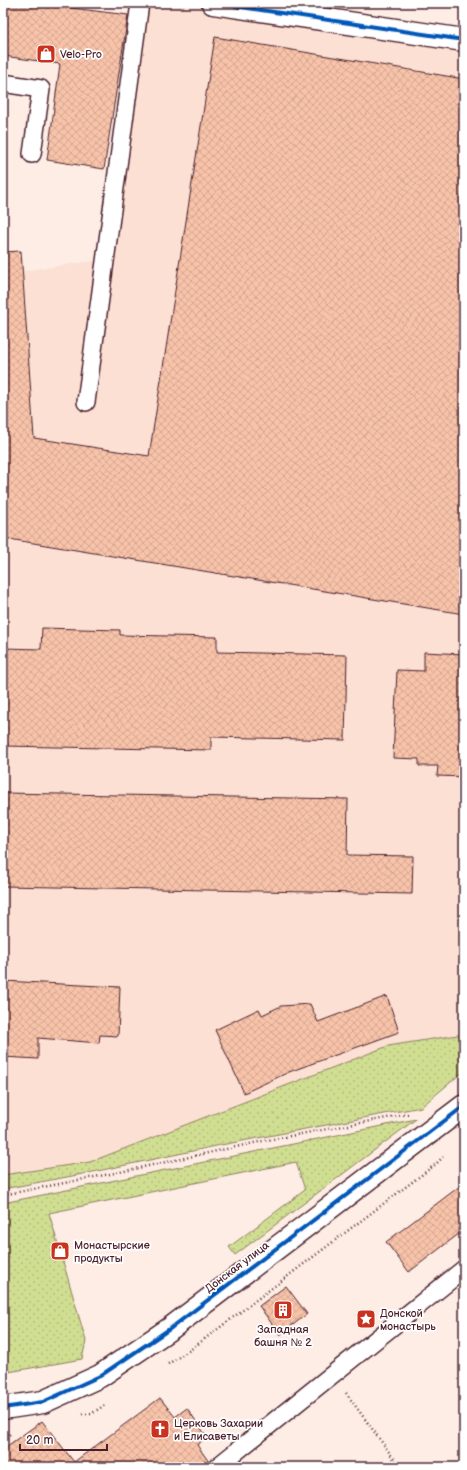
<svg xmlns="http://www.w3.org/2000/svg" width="467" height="1470" viewBox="0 0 467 1470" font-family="'Balsamiq Sans',sans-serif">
  <defs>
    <pattern id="grass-dots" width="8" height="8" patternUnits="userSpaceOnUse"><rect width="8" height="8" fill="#d0de91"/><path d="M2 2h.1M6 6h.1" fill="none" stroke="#b4be7d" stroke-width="1.8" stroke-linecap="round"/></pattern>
    <pattern id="building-cross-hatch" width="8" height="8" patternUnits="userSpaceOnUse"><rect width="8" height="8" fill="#f7c3a9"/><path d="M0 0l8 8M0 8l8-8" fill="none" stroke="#d5a792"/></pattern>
  </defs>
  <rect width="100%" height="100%" fill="#fdede5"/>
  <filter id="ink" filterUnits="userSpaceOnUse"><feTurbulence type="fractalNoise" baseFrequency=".025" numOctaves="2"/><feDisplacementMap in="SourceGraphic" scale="8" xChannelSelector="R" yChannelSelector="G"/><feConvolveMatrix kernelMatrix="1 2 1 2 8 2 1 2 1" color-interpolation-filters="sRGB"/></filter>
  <g filter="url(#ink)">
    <path fill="#fbe0d3" d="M 137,3 L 160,3 L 464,49 L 464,1034 L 388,1046 L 90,1162 L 3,1175 L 3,274 L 100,260 Z"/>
    <g fill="url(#grass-dots)" stroke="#8d7e5e">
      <path d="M 464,1034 L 464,1071 L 421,1107 L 221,1145 L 88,1173 L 3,1189 L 3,1175 L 90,1162 L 388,1046 Z"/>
      <path d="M 416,1119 L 235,1255 L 229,1247 L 305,1190 L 296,1162 L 49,1213 L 86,1341 L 82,1359 L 3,1373 L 3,1203 Z"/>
    </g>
    <g fill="url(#building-cross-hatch)" stroke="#4a1f2b">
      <path d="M 3,3 L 31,3 L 128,15 L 104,169 L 47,160 L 60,64 L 3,56 Z"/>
      <path d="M 215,37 L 464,79 L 464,614 L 3,538 L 3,252 L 21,251 L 34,438 L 149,456 Z"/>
      <path d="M 42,628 L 120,630 L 120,635 L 217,637 L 217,652 L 347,655 L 345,740 L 211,737 L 211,750 L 3,746 L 3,648 L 41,649 Z"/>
      <path d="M 424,652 L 464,654 L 464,777 L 437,776 L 438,766 L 419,766 L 419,759 L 393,758 L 397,670 L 424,671 Z"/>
      <path d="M 3,793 L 348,799 L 347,855 L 413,856 L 412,894 L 3,886 Z"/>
      <path d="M 3,981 L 120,987 L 118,1036 L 100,1035 L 99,1043 L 38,1038 L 38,1059 L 3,1057 Z"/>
      <path d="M 387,996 L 399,1032 L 289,1072 L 244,1093 L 215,1030 L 259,1009 L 262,1015 L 281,1006 L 310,1004 L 318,1022 Z"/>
      <path d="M 464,1183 L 464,1230 L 409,1272 L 386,1242 Z"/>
      <path d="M 286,1286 L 307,1314 L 280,1335 L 259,1306 Z"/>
      <path d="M 160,1398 L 175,1417 L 187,1408 L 207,1437 L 197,1445 L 209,1462 L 207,1467 L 3,1467 L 3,1449 L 42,1421 L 74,1462 Z"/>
    </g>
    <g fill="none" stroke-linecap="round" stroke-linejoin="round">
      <defs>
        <g id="lane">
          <path d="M 3,83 L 41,89 L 32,154"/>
          <path d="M 86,402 L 140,3"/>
          <path d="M 217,1467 L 464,1269"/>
        </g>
        <g id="street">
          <path d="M 213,3 L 464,40"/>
          <path d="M 3,1408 L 43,1402 L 100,1376 L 171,1328 L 464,1106"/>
        </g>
      </defs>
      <use href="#lane" stroke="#4a1f2b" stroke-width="20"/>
      <use href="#street" stroke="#4a1f2b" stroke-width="25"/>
      <g stroke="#4a1f2b" stroke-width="2.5" stroke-dasharray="1 3" stroke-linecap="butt">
        <path d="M 3,1195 L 120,1172 L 263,1141 L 408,1114"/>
        <path d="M 168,1364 L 190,1350 L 436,1164 L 443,1157"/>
        <path d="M 346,1393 L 400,1467"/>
        <path d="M 82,1414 L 91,1414 L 105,1405"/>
        <path d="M 3,1440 L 10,1434"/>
      </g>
      <use href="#lane" stroke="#fff" stroke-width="17"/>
      <use href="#street" stroke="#fff" stroke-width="22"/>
      <defs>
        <g id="cycleway">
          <path d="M 213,3 L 464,40"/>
          <path d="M 3,1408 L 43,1402 L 100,1376 L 171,1328 L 464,1106"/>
        </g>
      </defs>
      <use href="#cycleway" stroke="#fff" stroke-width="6"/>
      <use href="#cycleway" stroke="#0057b8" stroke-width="4"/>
    </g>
  </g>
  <defs>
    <symbol id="shop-square" viewBox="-11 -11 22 22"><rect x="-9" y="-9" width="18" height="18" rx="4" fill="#c8321e" stroke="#fff"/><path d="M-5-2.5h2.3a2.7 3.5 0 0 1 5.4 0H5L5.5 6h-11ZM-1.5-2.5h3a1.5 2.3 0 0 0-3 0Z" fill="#fff"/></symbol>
    <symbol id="building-square" viewBox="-11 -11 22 22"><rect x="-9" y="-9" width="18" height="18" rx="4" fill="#c8321e" stroke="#fff"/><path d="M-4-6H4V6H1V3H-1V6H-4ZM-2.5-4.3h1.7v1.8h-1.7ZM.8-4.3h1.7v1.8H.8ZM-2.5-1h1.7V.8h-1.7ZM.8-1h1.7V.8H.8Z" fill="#fff"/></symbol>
    <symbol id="sight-square" viewBox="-11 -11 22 22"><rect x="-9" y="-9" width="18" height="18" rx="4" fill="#c8321e" stroke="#fff"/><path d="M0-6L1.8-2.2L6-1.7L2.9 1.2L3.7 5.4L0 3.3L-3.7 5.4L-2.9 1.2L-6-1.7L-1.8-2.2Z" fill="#fff"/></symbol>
    <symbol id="church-square" viewBox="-11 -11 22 22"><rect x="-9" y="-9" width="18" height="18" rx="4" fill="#c8321e" stroke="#fff"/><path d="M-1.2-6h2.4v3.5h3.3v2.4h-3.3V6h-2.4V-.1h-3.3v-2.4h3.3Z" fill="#fff"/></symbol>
  </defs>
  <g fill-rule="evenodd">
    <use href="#shop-square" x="35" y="43" width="22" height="22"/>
    <use href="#shop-square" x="49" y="1240" width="22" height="22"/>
    <use href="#building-square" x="272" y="1299" width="22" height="22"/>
    <use href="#sight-square" x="355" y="1308" width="22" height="22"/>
    <use href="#church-square" x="149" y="1418" width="22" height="22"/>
  </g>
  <g text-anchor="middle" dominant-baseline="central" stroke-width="3.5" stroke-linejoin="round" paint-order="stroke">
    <g font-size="11" fill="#4a1f2b" stroke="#fff" text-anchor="start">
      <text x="60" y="54">Velo-Pro</text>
      <text x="74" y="1245">Монастырские<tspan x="74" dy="13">продукты</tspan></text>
      <text x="380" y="1313">Донской<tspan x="380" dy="13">монастырь</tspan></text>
      <text x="283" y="1329" text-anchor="middle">Западная<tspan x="283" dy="13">башня № 2</tspan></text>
      <text x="174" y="1423">Церковь Захарии<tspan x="174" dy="13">и Елисаветы</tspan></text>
    </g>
    <g font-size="11" fill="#4a1f2b" stroke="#fff">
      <text transform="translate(237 1267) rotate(-37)">Донская улица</text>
    </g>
  </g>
  <rect width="467" height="1470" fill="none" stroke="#fff" stroke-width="16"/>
  <rect x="8" y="8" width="451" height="1454" fill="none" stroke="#4a1f2b" stroke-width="1.5" filter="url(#ink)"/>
  <path d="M20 1444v6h87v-6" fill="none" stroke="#4a1f2b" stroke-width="2"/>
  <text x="26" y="1444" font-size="12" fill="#4a1f2b" stroke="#ffffff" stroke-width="3" paint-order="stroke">20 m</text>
</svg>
